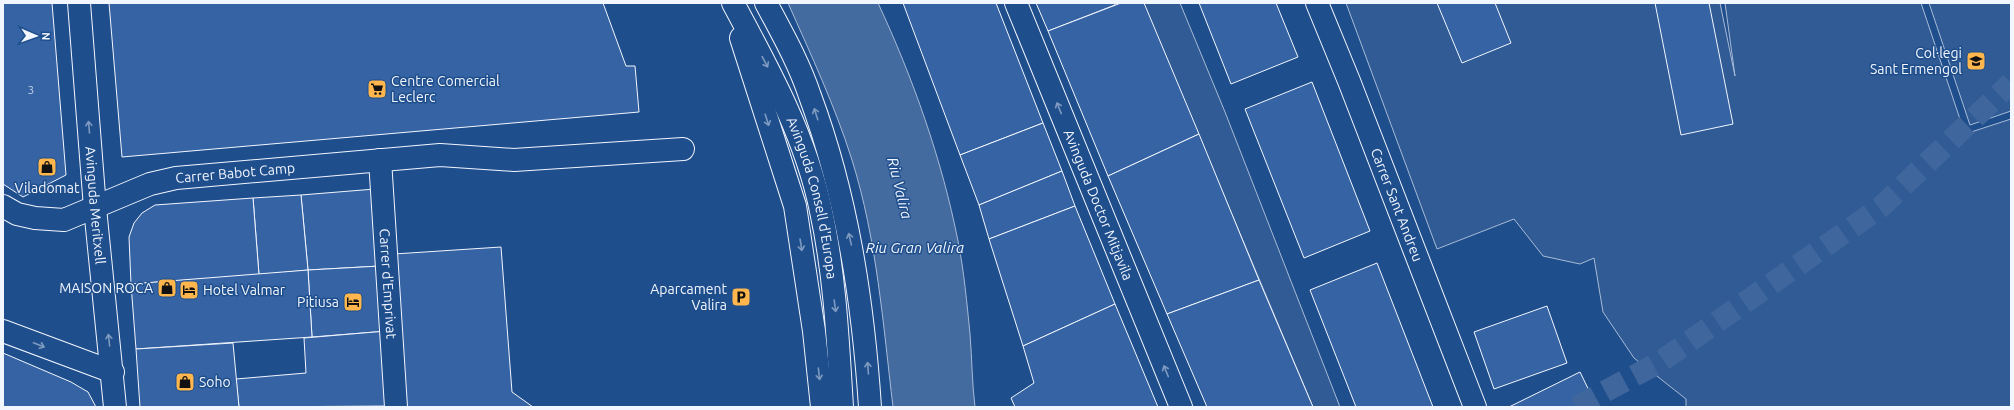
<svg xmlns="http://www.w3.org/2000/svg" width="2014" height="410" viewBox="0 0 2014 410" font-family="Ubuntu,sans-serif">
  <rect width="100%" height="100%" fill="#1f4e8c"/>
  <g fill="#305b95" stroke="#a8bbd7">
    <path d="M 1143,3 L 1180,3 L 1225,112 L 1340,407 L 1313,407 Z"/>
    <path d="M 1346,3 L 1720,3 L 1735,76 L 1725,3 L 1921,3 L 1965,134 L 2011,119 L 2011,407 L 1686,407 L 1686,399 L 1634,358 L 1603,312 L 1594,258 L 1580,264 L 1543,256 L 1514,219 L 1437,249 Z"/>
    <path d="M 1929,3 L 2011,3 L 2011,111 L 1970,125 Z"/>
  </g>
  <path fill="#446ba0" stroke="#a8bbd7" d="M 788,3 L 878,3 C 913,78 942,160 958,241 C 964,271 967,304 970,334 C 972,359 972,383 975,407 L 893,407 C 883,324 877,240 852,160 C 835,106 811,55 788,3 Z"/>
  <g fill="#3563a3" stroke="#f2f6ff">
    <path d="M 3,3 L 52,3 L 66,175 L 23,197 L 3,184 Z"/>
    <path d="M 109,3 L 603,3 L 626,66 L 635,66 L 639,112 L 122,157 Z"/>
    <path d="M 903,3 L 996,3 L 1043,123 L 960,155 Z"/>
    <path d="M 1036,3 L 1115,3 L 1115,5 L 1048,31 Z"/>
    <path d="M 1121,3 L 1144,3 L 1199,134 L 1108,176 L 1048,31 Z"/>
    <path d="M 1199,3 L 1276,3 L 1298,57 L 1231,84 Z"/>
    <path d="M 1437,3 L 1495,3 L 1511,43 L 1462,63 Z"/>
    <path d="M 1655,3 L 1709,3 L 1733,124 L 1681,135 Z"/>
    <path d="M 1312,82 L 1370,231 L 1304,258 L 1245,109 Z"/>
    <path d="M 1043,123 L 1062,171 L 979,205 L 960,155 Z"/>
    <path d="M 1199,134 L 1259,280 L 1167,314 L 1108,176 Z"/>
    <path d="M 1062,171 L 1075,206 L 989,239 L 979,205 Z"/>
    <path d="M 375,189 L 380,266 L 308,270 L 301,195 Z"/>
    <path d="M 301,195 L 308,270 L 259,275 L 253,198 Z"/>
    <path d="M 253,198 L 259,275 L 131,284 L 129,237 L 134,223 L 142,213 L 155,205 Z"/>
    <path d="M 1075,206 L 1115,304 L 1023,346 L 989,239 Z"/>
    <path d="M 501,247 L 512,392 L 533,407 L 406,407 L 394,254 Z"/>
    <path d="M 1377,263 L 1433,407 L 1356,407 L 1310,290 Z"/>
    <path d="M 380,266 L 387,331 L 312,337 L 308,270 Z"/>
    <path d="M 308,270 L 312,337 L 136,349 L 131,284 Z"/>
    <path d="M 1259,280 L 1313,407 L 1207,407 L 1167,314 Z"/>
    <path d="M 1115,304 L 1158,407 L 1015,407 L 1011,398 L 1034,383 L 1023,346 Z"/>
    <path d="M 1547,306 L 1567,363 L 1494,389 L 1474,332 Z"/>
    <path d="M 387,331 L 392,406 L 239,407 L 236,379 L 306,373 L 304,338 Z"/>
    <path d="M 233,343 L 239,407 L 140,407 L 136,349 Z"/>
    <path d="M 3,353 L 71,382 L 88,392 L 96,407 L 3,407 Z"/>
    <path d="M 1580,372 L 1597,407 L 1509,407 Z"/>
  </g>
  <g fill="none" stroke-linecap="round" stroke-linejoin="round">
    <path stroke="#3f679d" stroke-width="22" stroke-dasharray="22 11" stroke-linecap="butt" d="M 1576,407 L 1660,362 L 1881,207 L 2011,83"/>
    <defs>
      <g id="minor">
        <path id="s1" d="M 79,3 L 95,208 L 115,407"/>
        <path id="s2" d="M 1317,3 L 1349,81 L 1475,407"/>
        <path id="s3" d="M 380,160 L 396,407"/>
        <path id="s4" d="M 3,206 L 17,214 L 35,218 L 64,220 L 150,184 L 176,178 L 440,155 L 514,160 L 683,149"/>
        <path d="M 3,331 L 113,372"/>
      </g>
      <g id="major">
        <path id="s5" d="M 733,3 C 769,70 806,137 821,211 C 835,275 838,342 842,407"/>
        <path d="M 766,3 C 782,33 799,63 810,96 C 847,196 863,301 870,407"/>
        <path id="s6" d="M 1016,3 L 1181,407"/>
        <path d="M 741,38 L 795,206 L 814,331 L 822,407"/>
      </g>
    </defs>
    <use href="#minor" stroke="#f2f6ff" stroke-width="24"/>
    <use href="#major" stroke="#f2f6ff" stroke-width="24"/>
    <use href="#minor" stroke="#1f4e8c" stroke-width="22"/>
    <use href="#major" stroke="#1f4e8c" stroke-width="22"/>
  </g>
  <defs><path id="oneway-shaft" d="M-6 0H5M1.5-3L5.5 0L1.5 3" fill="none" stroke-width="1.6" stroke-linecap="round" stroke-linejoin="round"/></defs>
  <g stroke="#7e9ac0">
    <use href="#oneway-shaft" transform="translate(765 62) rotate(62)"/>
    <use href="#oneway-shaft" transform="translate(1059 108) rotate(-112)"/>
    <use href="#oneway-shaft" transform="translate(816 114) rotate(-108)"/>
    <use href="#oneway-shaft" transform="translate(767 120) rotate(72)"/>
    <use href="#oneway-shaft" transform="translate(89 127) rotate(-95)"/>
    <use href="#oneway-shaft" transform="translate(850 239) rotate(-103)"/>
    <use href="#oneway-shaft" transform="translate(801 245) rotate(81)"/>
    <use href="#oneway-shaft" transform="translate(835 306) rotate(82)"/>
    <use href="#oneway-shaft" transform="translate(109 340) rotate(-96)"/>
    <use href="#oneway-shaft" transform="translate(39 345) rotate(21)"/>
    <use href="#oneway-shaft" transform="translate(868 368) rotate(-94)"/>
    <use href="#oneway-shaft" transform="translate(1166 371) rotate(-112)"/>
    <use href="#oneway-shaft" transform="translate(819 374) rotate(84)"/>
  </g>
  <defs>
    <symbol id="school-square" viewBox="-11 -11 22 22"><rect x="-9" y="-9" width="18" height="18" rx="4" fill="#ffb74d" stroke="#1f4e8c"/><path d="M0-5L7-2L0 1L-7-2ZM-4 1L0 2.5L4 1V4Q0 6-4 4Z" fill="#111"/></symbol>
    <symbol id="supermarket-square" viewBox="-11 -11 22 22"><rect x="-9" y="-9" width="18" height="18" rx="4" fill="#ffb74d" stroke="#1f4e8c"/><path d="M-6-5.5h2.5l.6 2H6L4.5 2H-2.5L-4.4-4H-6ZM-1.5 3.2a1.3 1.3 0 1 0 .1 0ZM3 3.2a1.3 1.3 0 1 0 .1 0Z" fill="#111"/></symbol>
    <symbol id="shop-square" viewBox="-11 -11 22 22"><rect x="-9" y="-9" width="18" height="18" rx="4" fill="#ffb74d" stroke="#1f4e8c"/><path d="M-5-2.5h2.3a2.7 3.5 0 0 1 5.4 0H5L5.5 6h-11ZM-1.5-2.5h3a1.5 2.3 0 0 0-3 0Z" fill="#111"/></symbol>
    <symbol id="hotel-square" viewBox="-11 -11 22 22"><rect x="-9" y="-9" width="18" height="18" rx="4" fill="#ffb74d" stroke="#1f4e8c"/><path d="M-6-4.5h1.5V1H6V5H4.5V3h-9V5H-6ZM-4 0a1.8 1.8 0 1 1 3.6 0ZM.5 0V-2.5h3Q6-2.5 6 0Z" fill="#111"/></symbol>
    <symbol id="parking-square" viewBox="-11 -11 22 22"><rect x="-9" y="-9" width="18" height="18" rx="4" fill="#ffb74d" stroke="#1f4e8c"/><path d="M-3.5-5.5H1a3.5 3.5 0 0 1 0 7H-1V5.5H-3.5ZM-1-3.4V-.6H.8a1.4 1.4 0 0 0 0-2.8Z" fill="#111"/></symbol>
  </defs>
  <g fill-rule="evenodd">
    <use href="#school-square" x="1965" y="50" width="22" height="22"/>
    <use href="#supermarket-square" x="366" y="78" width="22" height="22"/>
    <use href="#shop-square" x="36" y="156" width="22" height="22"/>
    <use href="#shop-square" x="156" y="277" width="22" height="22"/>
    <use href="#hotel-square" x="178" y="279" width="22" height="22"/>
    <use href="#parking-square" x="730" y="286" width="22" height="22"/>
    <use href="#hotel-square" x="342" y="291" width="22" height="22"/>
    <use href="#shop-square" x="174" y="371" width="22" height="22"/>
  </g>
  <g text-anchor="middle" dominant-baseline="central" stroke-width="3" stroke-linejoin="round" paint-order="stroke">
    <g font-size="12" fill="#c3d1e8">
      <text x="31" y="89">3</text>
    </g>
    <g font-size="14" fill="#f2f6ff" stroke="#1f4e8c" text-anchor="end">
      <text x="1962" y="53">Col·legi<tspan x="1962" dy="16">Sant Ermengol</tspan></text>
      <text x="391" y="81" text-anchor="start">Centre Comercial<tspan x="391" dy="16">Leclerc</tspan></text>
      <text x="47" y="188" text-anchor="middle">Viladomat</text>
      <text x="153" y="288">MAISON ROCA</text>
      <text x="727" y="289">Aparcament<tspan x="727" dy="16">Valira</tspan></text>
      <text x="203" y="290" text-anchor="start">Hotel Valmar</text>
      <text x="339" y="302">Pitiusa</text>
      <text x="199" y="382" text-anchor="start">Soho</text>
    </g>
    <g font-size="14" fill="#f2f6ff" stroke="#1f4e8c">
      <text stroke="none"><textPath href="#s4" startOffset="243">Carrer Babot Camp</textPath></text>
      <text stroke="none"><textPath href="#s5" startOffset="212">Avinguda Consell d'Europa</textPath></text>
      <text stroke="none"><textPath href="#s1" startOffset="203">Avinguda Meritxell</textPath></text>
      <text stroke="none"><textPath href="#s6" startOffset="218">Avinguda Doctor Mitjavila</textPath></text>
      <text stroke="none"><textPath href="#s2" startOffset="217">Carrer Sant Andreu</textPath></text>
      <text stroke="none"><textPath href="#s3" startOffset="124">Carrer d'Emprivat</textPath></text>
    </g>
    <g font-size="15" font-style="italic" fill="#f2f6ff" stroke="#1f4e8c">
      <text transform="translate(900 188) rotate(76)">Riu Valira</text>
      <text x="915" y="247">Riu Gran Valira</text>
    </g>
  </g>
  <rect width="2014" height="410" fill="none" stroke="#f2f6ff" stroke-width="8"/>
  <g transform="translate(36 36) rotate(92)" stroke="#1f4e8c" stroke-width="3" paint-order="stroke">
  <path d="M0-3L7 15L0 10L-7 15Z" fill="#f2f6ff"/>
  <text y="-6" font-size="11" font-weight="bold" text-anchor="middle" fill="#f2f6ff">N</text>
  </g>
</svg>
